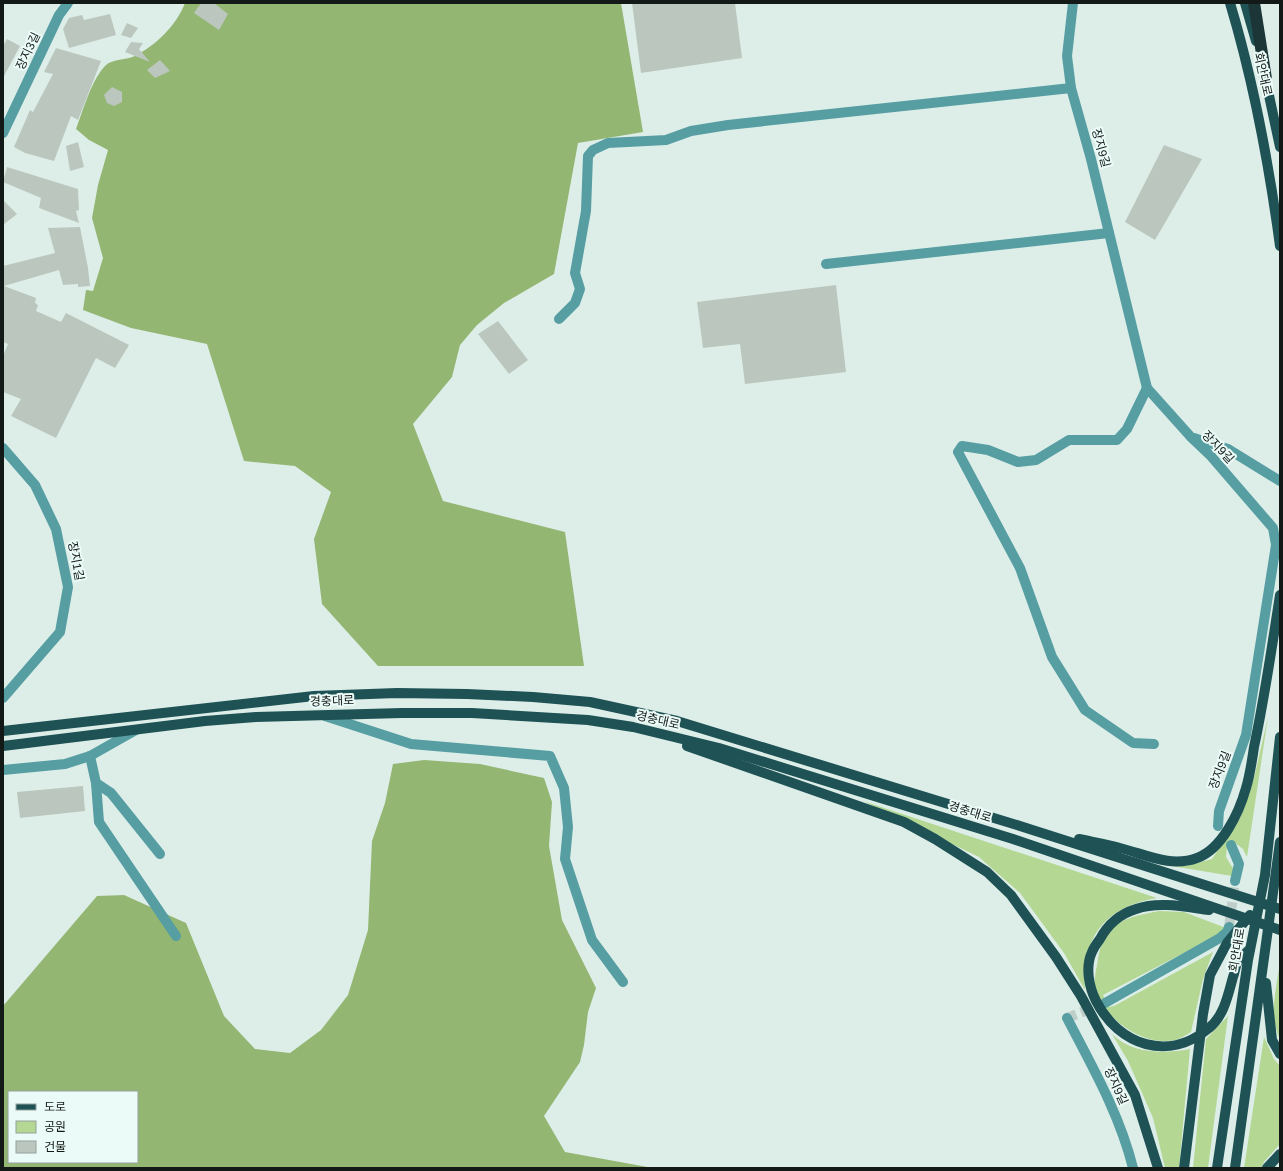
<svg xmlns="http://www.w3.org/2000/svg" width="1283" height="1171" viewBox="0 0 1283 1171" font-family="Arial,'Noto Sans KR',sans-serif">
  <rect width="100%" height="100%" fill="#ddeee9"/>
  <g fill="#b4d794">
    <path d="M 1268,717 L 1247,857 L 1243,849 L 1235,843 L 1227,847 L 1226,857 L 1234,870 L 1232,876 L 1166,865 L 1187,866 L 1212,859 L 1240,818 L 1255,774 Z"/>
    <path d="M 863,801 L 1157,898 C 1105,907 1081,937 1085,990 L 1064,953 L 1020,893 L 979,857 Z"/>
    <path d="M 1159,911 L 1184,912 L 1226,928 L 1222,933 L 1103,995 L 1109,1007 L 1114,1006 L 1213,952 L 1203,979 L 1191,1032 C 1186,1035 1180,1039 1175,1040 C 1141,1047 1100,1016 1095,984 C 1094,976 1097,967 1098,959 C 1100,946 1104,933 1116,925 C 1128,916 1145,914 1159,911 Z"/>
    <path d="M 1280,961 L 1280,1039 C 1268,1015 1277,987 1280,961 Z"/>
    <path d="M 1228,1016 L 1208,1168 L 1193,1168 L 1206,1039 Z"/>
    <path d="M 1112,1034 C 1132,1054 1164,1054 1190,1049 L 1179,1168 L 1165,1168 L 1153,1118 L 1128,1061 Z"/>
    <path d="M 1264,1037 L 1274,1059 L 1280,1066 L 1280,1144 L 1264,1162 L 1261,1168 L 1244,1168 Z"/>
  </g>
  <g fill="#94b673" fill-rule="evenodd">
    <path d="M 185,3 L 621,3 L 643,132 L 578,143 L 554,274 L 504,303 L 477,325 L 460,345 L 452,377 L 413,424 L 443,501 L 565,532 L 584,666 L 378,666 L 322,604 L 314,539 L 331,492 L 295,466 L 244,461 L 207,344 L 131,328 L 83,310 L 86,290 L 93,291 L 103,258 L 92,218 L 98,185 L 108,150 L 89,140 L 76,129 C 83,111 92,78 106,65 C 112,59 127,60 135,56 C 156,45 176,26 185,3 Z"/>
    <path d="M 424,760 L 480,764 L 544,778 L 552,802 L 549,846 L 562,920 L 596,988 L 588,1012 L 584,1045 L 580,1062 L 544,1116 L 565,1152 L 653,1168 L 3,1168 L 3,1006 L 97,896 L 124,895 L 186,923 L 224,1016 L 255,1049 L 290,1053 L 321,1030 L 348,995 L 368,930 L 372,841 L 385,803 L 393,764 ZM 9,1092 L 137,1092 L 137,1162 L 9,1162 Z"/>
  </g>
  <g fill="#bbc7be">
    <path d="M 201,3 L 214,3 L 228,14 L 219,30 L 194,13 Z"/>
    <path d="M 632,3 L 735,3 L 742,58 L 641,73 Z"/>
    <path d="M 110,14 L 116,35 L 69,48 L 63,29 L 69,18 L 82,15 L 84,20 Z"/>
    <path d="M 127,23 L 138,28 L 131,38 L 121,35 Z"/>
    <path d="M 7,39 L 20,46 L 3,78 L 3,46 Z"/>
    <path d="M 131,42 L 143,43 L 139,49 L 150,62 L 125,52 Z"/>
    <path d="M 56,48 L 101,61 L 78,120 L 71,116 L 54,161 L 25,153 L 14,147 L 30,110 L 33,112 L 53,74 L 44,72 Z"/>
    <path d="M 160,60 L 170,71 L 155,78 L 147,70 Z"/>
    <path d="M 112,87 L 122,92 L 122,102 L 114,106 L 107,103 L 104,95 Z"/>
    <path d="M 78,142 L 84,167 L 70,171 L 66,146 Z"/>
    <path d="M 1164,145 L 1202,159 L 1155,240 L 1125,222 Z"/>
    <path d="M 7,167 L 78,189 L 79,210 L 76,211 L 79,223 L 39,208 L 41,198 L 3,182 Z"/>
    <path d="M 3,200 L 17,214 L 3,225 Z"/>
    <path d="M 80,227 L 88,268 L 90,286 L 78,287 L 78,284 L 63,285 L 59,270 L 4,286 L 36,298 L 35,303 L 38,305 L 36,311 L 61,322 L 66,313 L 129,345 L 115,368 L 96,358 L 56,438 L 11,416 L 21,399 L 3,392 L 3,356 L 8,344 L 3,342 L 3,266 L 55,253 L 48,228 Z"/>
    <path d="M 836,285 L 846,372 L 745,384 L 740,344 L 703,348 L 697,302 Z"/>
    <path d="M 498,321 L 528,360 L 509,374 L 478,334 Z"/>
    <path d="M 83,786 L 85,811 L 20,818 L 17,792 Z"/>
  </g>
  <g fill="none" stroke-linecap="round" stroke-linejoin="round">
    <g stroke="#bfceca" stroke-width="10" stroke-dasharray="10 5" stroke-linecap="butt">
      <path d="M 1229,927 L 1235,881"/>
      <path d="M 1067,1018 L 1105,1003"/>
    </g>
    <g stroke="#579ea3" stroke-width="10">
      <path d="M 1071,88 L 1091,159 L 1147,388 L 1190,436 L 1210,455 L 1273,528 L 1276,545 L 1246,735 L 1219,811 L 1218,826"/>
      <path d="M 3,133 L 59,15 L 68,3"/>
      <path d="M 826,264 L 1109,233"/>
      <path d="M 559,319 L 575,303 L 580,289 L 575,273 L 586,211 L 588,156 L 593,150 L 608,143 L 666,140 L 691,131 L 728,125 L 1071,88 L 1067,56 L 1073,3"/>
      <path d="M 1147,388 L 1127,429 L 1117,440 L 1069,440 L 1036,460 L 1018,462 L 988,450 L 962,446 L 958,452 L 1020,568 L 1052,657 L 1085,710 L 1133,743 L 1154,744"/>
      <path d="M 1194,438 L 1228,449 L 1280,481"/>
      <path d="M 3,448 L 35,485 L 56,529 L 68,587 L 60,632 L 3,698"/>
      <path d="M 325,716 L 411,744 L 550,756 L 564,788 L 568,827 L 565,859 L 592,940 L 623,982"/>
      <path d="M 90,756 L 96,783 L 111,793 L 160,854"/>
      <path d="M 3,770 L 65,764 L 90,756 L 136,730"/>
      <path d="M 96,783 L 99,822 L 176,936"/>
      <path d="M 1231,845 L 1239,864 L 1235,881"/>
      <path d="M 1105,1003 L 1220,938 L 1227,932 L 1229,927"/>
      <path d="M 1067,1018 C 1092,1066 1120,1115 1133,1168"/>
    </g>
    <g stroke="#1f5255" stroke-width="10">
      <path d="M 1230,3 C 1254,83 1269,164 1280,246"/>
      <path d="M 1245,3 L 1256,41"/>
      <path d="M 1264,72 L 1280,147"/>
      <path d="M 3,731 L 314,696 L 397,693 L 467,694 L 533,697 L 590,702 L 677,721 L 1020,826 L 1280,909"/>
      <path d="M 3,746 L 205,721 L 256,717 L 402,713 L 472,713 L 588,720 L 633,727 L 719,748 L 1013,839 L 1280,930"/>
      <path d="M 687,746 L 904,822 L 935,839 L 987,872 L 1011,895 L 1056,957 L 1081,996 L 1135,1095 L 1158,1168"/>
      <path d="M 1079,839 C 1093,842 1106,844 1120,848 C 1145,854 1170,868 1197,858 C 1222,849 1239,813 1246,788 C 1250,775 1252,761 1254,747 C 1265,696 1272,646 1280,595"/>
      <path d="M 1209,910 C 1186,907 1159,901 1136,909 C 1120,914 1108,924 1100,939 C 1097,943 1094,947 1092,952 C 1085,967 1089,987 1096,1001 C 1119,1046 1169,1062 1209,1028 C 1224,1016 1228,995 1233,977 C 1235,972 1235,966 1238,962 C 1241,957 1246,953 1250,949"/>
      <path d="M 1266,983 L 1272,1040 L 1280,1054"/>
      <path d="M 1184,1168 L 1203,1014 L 1210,975 L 1227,943 L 1250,915"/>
      <path d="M 1217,1168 L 1248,960 L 1265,875 L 1280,737"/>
      <path d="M 1235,1168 L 1280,842"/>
      <path d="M 1267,1168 L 1280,1154"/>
    </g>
    <path stroke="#1c3638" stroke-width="12" d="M 1254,3 L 1266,79"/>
  </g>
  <g text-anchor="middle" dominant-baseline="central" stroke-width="4" stroke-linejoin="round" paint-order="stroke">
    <g font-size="12" fill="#131917" stroke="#ebfbf7">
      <text transform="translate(28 51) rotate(-64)">장지3길</text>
      <text transform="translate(1263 74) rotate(77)">회안대로</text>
      <text transform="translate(1101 148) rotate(75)">장지9길</text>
      <text transform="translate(1218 447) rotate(46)">장지9길</text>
      <text transform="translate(76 561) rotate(79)">장지1길</text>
      <text transform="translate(332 701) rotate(-2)">경충대로</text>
      <text transform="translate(658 720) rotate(13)">경충대로</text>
      <text transform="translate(1220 770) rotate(-69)">장지9길</text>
      <text transform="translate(970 812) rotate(17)">경충대로</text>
      <text transform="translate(1237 950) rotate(-80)">회안대로</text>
      <text transform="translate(1116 1086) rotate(65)">장지9길</text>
    </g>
  </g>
  <rect width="1283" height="1171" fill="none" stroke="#131917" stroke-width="8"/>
  <rect x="8" y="1091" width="130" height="72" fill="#ebfbf7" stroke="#95a19d"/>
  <rect x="16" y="1104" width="20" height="6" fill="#1f5255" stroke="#95a19d"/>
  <text x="44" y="1111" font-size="12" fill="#131917">도로</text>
  <rect x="16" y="1121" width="20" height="12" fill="#b4d794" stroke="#95a19d"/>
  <text x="44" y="1131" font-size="12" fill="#131917">공원</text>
  <rect x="16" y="1141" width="20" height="12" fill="#bbc7be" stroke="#95a19d"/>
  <text x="44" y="1151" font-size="12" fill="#131917">건물</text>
</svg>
